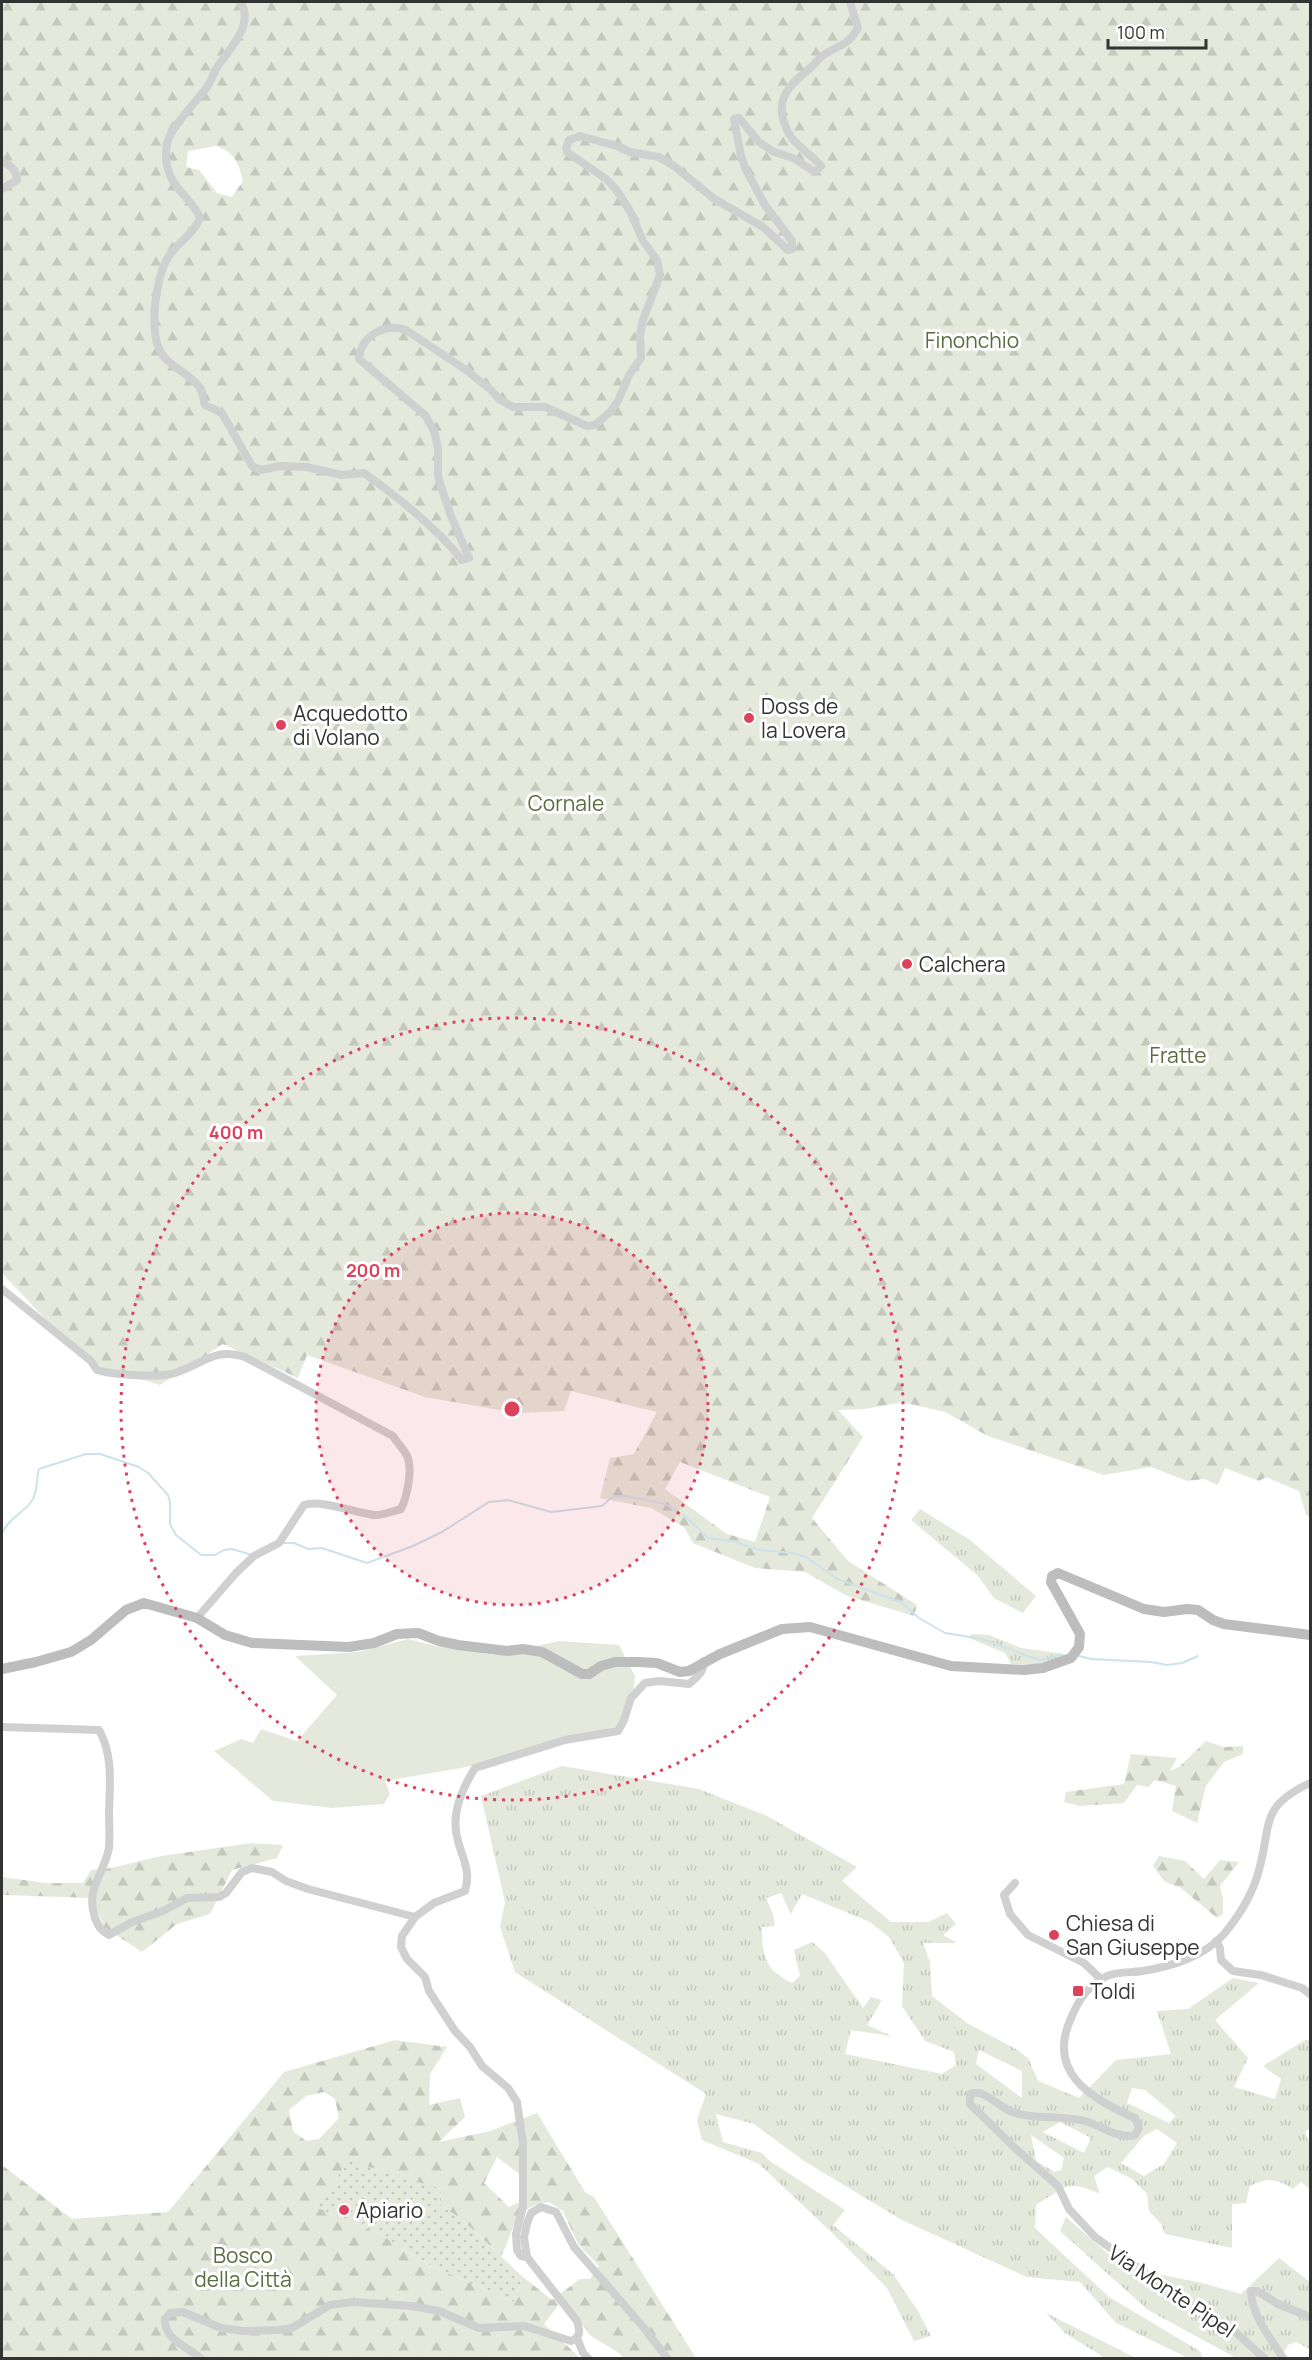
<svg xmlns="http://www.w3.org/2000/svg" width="1312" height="2360" viewBox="0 0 1312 2360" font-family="Manrope,sans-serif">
  <defs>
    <pattern id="grass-tufts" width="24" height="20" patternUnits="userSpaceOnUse" patternTransform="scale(1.5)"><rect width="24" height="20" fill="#e4e9dc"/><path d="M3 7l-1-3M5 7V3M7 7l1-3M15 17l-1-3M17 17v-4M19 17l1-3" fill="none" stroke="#c4c8bd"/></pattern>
    <pattern id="forest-firs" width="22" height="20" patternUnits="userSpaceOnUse" patternTransform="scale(1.5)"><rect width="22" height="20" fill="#e4e9dc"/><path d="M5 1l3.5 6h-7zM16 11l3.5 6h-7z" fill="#c4c8bd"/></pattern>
    <pattern id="garden-dots" width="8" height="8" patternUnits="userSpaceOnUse" patternTransform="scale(1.5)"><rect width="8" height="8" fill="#e4e9dc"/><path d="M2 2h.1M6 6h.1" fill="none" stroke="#c4c8bd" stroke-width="1.8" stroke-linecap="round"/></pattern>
  </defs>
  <rect width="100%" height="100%" fill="#fff"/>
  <g fill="url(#grass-tufts)" fill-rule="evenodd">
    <path d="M 920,1509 L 970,1540 L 1036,1596 L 1023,1613 L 994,1598 L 977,1575 L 911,1520 Z"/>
    <path d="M 971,1634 L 989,1635 L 1021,1648 L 1065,1654 L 1063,1659 L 1045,1666 L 1011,1664 L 1005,1653 L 969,1638 Z"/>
    <path d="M 562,1766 L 699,1789 L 767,1816 L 857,1867 L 842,1881 L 891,1922 L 928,1922 L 947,1913 L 956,1924 L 943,1935 L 957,1943 L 923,1943 L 930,1962 L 932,1996 L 967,2023 L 1016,2049 L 1028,2058 L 1038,2081 L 1079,2098 L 1116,2060 L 1171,2054 L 1157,2011 L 1188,2009 L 1233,1978 L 1259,1983 L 1215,2020 L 1248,2058 L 1234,2087 L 1275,2099 L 1281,2079 L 1263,2066 L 1305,2040 L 1310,2040 L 1310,2128 L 1305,2132 L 1310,2145 L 1310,2189 L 1301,2182 L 1293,2189 C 1275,2178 1268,2178 1250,2186 L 1246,2203 L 1232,2204 L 1232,2248 L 1165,2234 L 1161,2224 L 1149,2211 L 1147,2194 L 1132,2179 L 1108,2167 L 1094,2176 L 1100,2194 C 1067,2178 1064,2188 1036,2205 L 1035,2228 L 1109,2297 L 1201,2352 L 1202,2358 L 1188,2358 L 1116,2323 L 1080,2282 L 1027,2277 L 902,2220 L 804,2161 L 754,2124 L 716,2114 L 723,2142 L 762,2153 L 770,2161 L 845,2210 L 833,2225 L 893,2274 L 918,2311 L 931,2336 L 914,2341 L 887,2288 L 828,2229 L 759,2164 L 702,2140 L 697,2120 L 706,2094 L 515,1972 L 500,1927 L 505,1902 L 481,1796 ZM 781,1893 L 791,1914 L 802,1894 L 870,1922 L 889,1937 L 904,1963 L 902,2006 L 925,2041 L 954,2052 L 956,2065 L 942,2074 L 845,2054 L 851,2030 L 891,2036 L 867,2025 L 882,2000 L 871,1997 L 863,2008 L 824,1952 L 812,1942 L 794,1950 L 800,1976 L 792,1983 C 766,1972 761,1953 762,1927 L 775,1926 L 773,1914 L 766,1898 ZM 979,2050 L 1022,2071 L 1022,2098 L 976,2064 ZM 1132,2088 L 1145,2090 L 1176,2116 L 1169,2123 L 1127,2103 ZM 1060,2122 L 1091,2138 L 1084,2153 L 1043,2132 ZM 1157,2129 L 1177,2143 L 1164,2164 L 1144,2176 L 1121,2163 L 1144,2136 ZM 1031,2135 L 1064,2158 L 1061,2170 L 1055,2172 L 1036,2161 Z"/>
    <path d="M 1066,2217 L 1123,2267 L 1202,2283 L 1241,2294 L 1279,2258 L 1310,2282 L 1310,2349 L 1296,2342 L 1288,2345 L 1284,2352 L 1288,2358 L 1236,2358 L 1148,2310 L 1060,2231 Z"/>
    <path d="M 1046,2313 L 1136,2358 L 1105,2358 L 1065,2333 Z"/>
  </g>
  <g fill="url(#forest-firs)" fill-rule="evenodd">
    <path d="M 2,2 L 1310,2 L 1310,1517 L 1306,1515 L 1299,1491 L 1266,1477 L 1259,1481 L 1225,1468 L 1218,1485 L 1204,1479 L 1187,1481 L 1151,1467 L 1104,1475 L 988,1436 L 945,1412 L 902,1402 L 865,1409 L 838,1410 L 863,1437 L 812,1518 L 848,1561 L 917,1605 L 914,1616 L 847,1596 L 805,1572 L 755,1568 L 693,1543 L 684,1527 L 651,1508 L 600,1498 L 610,1458 L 634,1454 L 657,1412 L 571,1391 L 564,1411 L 517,1413 L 425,1397 L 307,1355 L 298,1378 L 223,1344 L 160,1385 L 102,1368 L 45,1319 L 2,1273 ZM 216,146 C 235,153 238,161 243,181 L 232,197 L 217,193 L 199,170 L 186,167 L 188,151 ZM 680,1462 L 770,1497 L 755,1542 L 727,1534 L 665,1489 Z"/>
    <path d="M 1206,1741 L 1224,1747 L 1243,1746 L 1243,1754 L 1224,1762 L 1206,1786 L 1197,1823 L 1172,1811 L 1176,1786 L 1155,1780 L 1148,1787 L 1137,1785 L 1124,1803 L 1080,1806 L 1064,1802 L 1066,1792 L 1124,1784 L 1131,1754 L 1177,1758 L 1170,1771 L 1179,1767 Z"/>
    <path d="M 252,1843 L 283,1845 L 277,1858 L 232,1870 L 210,1914 L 177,1924 L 142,1952 L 104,1927 L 92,1898 L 2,1895 L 2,1877 L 46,1883 L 83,1883 L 91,1870 L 111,1868 L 161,1856 Z"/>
    <path d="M 1159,1856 L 1185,1861 L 1204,1879 L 1220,1860 L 1239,1862 L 1220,1886 L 1223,1898 L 1223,1914 L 1217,1918 L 1181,1888 L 1165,1882 L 1153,1866 Z"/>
    <path d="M 395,2040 L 447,2047 L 430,2074 L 429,2105 L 460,2098 L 465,2117 L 439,2142 L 490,2131 L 537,2113 L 585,2192 L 594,2197 L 696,2358 L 624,2358 L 619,2353 L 591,2336 L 563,2299 L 544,2324 L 580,2358 L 2,2358 L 2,2165 L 72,2219 L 168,2212 L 284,2072 ZM 324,2092 L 335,2099 L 339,2118 L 319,2139 L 306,2141 L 293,2131 L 289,2110 L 306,2096 ZM 497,2157 L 527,2180 L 526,2199 L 509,2207 L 484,2183 ZM 337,2179 L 441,2188 L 439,2204 L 461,2219 L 501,2256 C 515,2230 513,2206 549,2202 L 563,2211 L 578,2244 L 599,2266 L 590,2279 L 580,2279 L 552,2300 L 523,2277 L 513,2302 L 428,2264 L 380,2234 L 314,2206 Z"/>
  </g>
  <path fill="url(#garden-dots)" d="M 346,2160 L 441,2189 L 439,2204 L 461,2219 L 523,2277 L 513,2302 L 428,2264 L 380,2234 L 313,2206 L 337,2179 Z"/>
  <path fill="#e4e9dc" d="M 408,1639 L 436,1646 L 494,1655 L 559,1641 L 619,1645 L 635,1676 L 633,1702 L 623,1725 L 467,1767 L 385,1781 L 390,1794 L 384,1804 L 332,1808 L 273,1801 L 214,1751 L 241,1739 L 253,1743 L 261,1729 L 297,1741 L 337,1695 L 295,1656 L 358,1652 Z"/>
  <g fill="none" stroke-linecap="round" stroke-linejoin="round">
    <g stroke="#cde2ea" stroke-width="2">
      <path d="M 2,1533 C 9,1518 22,1514 31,1502 C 38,1494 36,1479 39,1469 L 86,1454 L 100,1454 L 139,1467 L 148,1473 L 168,1495 L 170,1502 L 170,1524 L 176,1535 L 201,1555 L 215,1555 L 224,1550 L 232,1549 L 252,1555"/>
      <path d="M 282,1543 L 294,1543 L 308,1549 L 322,1548 L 367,1563 L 413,1546 L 442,1532 L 489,1502 L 508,1500 L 551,1512 L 602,1506 L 612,1497 L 626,1496 L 665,1504 L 686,1517 L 708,1538 L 733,1541 L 759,1550 L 793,1553 L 806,1557 L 837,1579 L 901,1602 L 919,1618 L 945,1633 L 982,1639 L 1039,1660 L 1061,1655"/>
      <path d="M 1079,1656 L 1091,1659 L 1151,1662 L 1167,1665 L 1182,1663 L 1198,1656"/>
    </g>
    <g stroke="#d0d0d0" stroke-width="8">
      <path d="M 240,2 C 255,22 231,48 220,63 C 215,69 213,77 209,84 C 200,98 172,126 168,140 C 166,145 166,154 166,159 C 168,188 192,197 200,218 C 193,236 174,244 166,261 C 155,282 147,339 165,358 C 175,369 191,375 200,388 C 203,392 203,400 205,405 L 222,413 L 252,466 L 261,470 L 280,466 L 306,467 L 342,475 L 364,473 C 399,498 436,527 462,560 L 469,558 L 451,516 L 438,477 L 438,448 L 434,431 L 425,415 L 359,359 C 361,335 385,323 406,330 L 466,370 L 491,390 L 499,399 L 513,407 L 545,407 L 587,426 L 595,425 L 610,412 L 618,401 L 629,375 L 641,358 L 640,335 L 643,320 L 660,275 L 657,260 L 643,241 L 630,211 L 615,188 L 606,179 L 567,152 L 566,148 L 569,140 L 580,136 L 617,146 L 630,152 L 659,157 L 674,166 L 713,198 L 763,227 L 788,250 L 792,249 L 792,241 L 765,205 L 746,170 L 741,156 L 734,119 L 739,118 L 759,142 L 774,152 L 793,158 L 815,172 L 821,166 C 811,154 795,146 788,132 C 773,103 786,87 809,69 C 814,65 817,60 822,56 C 838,45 847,47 858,28 L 850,2"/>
      <path d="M 2,161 C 10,166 17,169 17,180 L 2,189"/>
      <path d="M 2,1289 L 91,1361 L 97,1370 C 113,1375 160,1378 175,1373 C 203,1364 215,1347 245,1357 L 393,1436 C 397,1443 404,1449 407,1456 C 413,1469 407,1497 401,1509 C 393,1511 382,1516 374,1515 C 355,1513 321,1499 304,1505 L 279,1543 L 254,1556 L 236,1573 L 197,1618"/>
      <path d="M 2,1727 L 99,1730 C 113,1754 110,1784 109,1811 C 109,1823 110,1836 109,1848 C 104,1875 85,1888 95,1918 C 98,1926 101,1931 109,1935 L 132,1922 L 163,1911 L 187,1898 L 219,1897 L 226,1893 L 242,1872 L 252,1868 L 272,1872 L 286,1881 L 308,1889 L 415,1917"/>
      <path d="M 1015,1883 L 1004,1895 L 1010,1914 L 1028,1935 L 1084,1963 L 1102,1980"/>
      <path d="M 1216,1941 L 1220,1948 L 1221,1960 L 1233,1971 L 1261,1975 L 1302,1988 L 1310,1994"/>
      <path d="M 527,2257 L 521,2256 L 517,2250 L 516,2234 L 523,2207 L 523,2143 L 517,2102 L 508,2088 L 482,2066 L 470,2047 L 455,2031 L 429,1991 L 425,1977 L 407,1959 L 401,1947 L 402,1936 L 415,1917 L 434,1903 L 465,1891 C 471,1871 463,1860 458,1841 C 450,1815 462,1789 475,1768 L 565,1740 L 618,1731 L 624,1720 L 631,1698 L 645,1683 L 659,1681 L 689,1684 C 697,1677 704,1672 704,1661"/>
      <path d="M 577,2338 L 583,2353 L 588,2358"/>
      <path d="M 200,2358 C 187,2346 164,2340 165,2319 L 170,2313 L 183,2312 L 221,2328 L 243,2331 L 279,2330 L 292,2328 L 330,2305 L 353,2302 L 412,2306 L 439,2311 L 479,2328 L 524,2326 L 571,2341 C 581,2337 580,2331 577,2321 L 527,2257 L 524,2237 L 527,2224 L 531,2213 L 541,2207 L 556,2212 L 574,2247 L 644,2328 L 667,2358"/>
      <path d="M 1264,2358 L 1231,2328 L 1168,2292 L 1143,2271 L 1095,2237 L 1069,2209 L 1058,2186 L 1015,2148 L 970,2104 L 970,2094 C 983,2088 998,2106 1010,2111 C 1035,2121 1062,2114 1088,2122 C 1104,2127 1118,2139 1135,2135 L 1139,2128 L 1135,2118 C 1090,2098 1045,2072 1072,2016 C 1079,1999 1090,1984 1107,1976 C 1119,1971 1131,1973 1143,1971 C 1172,1966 1204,1957 1224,1934 C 1239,1916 1253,1893 1259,1870 C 1272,1824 1259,1807 1310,1783"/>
      <path d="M 1283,2358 C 1271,2339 1251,2314 1251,2291 L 1257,2291 L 1278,2304 L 1310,2317"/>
    </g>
    <path stroke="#bdbdbd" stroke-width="10" d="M 2,1669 L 36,1662 L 71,1652 L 91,1640 L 126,1610 L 144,1603 L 197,1618 L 225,1635 L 252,1643 L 349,1647 L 374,1643 L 397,1634 L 418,1633 L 439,1641 L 458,1645 L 507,1651 L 523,1649 L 542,1652 L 582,1674 L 589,1674 L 601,1666 L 615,1662 L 638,1662 L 657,1663 L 680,1672 L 689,1671 L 720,1654 L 782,1629 L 810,1627 L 951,1666 L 1024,1670 L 1043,1668 L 1071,1658 L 1079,1647 L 1080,1634 L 1051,1582 L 1052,1576 L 1058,1573 L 1144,1609 L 1164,1612 L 1187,1609 L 1198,1610 L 1213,1620 L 1224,1624 L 1310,1635"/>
  </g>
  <circle cx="512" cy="1409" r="196" fill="#dd415b" fill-opacity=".12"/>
  <g fill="none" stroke="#dd415b" stroke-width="3" stroke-dasharray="3 6">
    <circle cx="512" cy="1409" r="196"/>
    <circle cx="512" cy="1409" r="391"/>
  </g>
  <g fill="#dd415b" stroke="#fff" stroke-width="2">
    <circle cx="749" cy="718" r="6"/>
    <circle cx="281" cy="725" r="6"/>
    <circle cx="907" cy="964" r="6"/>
    <circle cx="1054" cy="1935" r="6"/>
    <rect x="1072" y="1985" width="12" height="12" rx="3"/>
    <circle cx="344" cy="2210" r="6"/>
  </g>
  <g text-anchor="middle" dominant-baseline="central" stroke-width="6" stroke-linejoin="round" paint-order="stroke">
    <g font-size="21" fill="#5a6d41" stroke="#fff">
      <text x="972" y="340">Finonchio</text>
      <text x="566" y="803">Cornale</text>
      <text x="1178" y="1055">Fratte</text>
      <text x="243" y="2255">Bosco<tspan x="243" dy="24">della Città</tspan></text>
    </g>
    <g font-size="21" fill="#333" stroke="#fff" text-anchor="start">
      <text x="761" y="706">Doss de<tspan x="761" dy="24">la Lovera</tspan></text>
      <text x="293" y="713">Acquedotto<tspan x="293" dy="24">di Volano</tspan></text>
      <text x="919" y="964">Calchera</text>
      <text x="1066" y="1923">Chiesa di<tspan x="1066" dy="24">San Giuseppe</tspan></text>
      <text x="1090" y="1991">Toldi</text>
      <text x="356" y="2210">Apiario</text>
    </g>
    <g font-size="21" fill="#333" stroke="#fff">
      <text transform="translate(1172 2291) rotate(34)">Via Monte Pipel</text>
    </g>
  </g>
  <circle cx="512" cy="1409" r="9" fill="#dd415b" stroke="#fff" stroke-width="3"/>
  <g font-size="18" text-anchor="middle" font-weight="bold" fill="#dd415b" stroke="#fff" stroke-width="6" stroke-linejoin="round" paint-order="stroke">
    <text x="236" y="1139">400 m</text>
    <text x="373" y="1277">200 m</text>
  </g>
  <rect width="1312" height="2360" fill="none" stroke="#333333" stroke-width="6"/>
  <path d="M1108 39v9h98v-9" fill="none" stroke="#333333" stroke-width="3"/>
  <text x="1117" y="39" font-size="18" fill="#333333" stroke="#ffffff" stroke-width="4.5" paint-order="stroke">100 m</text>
</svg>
